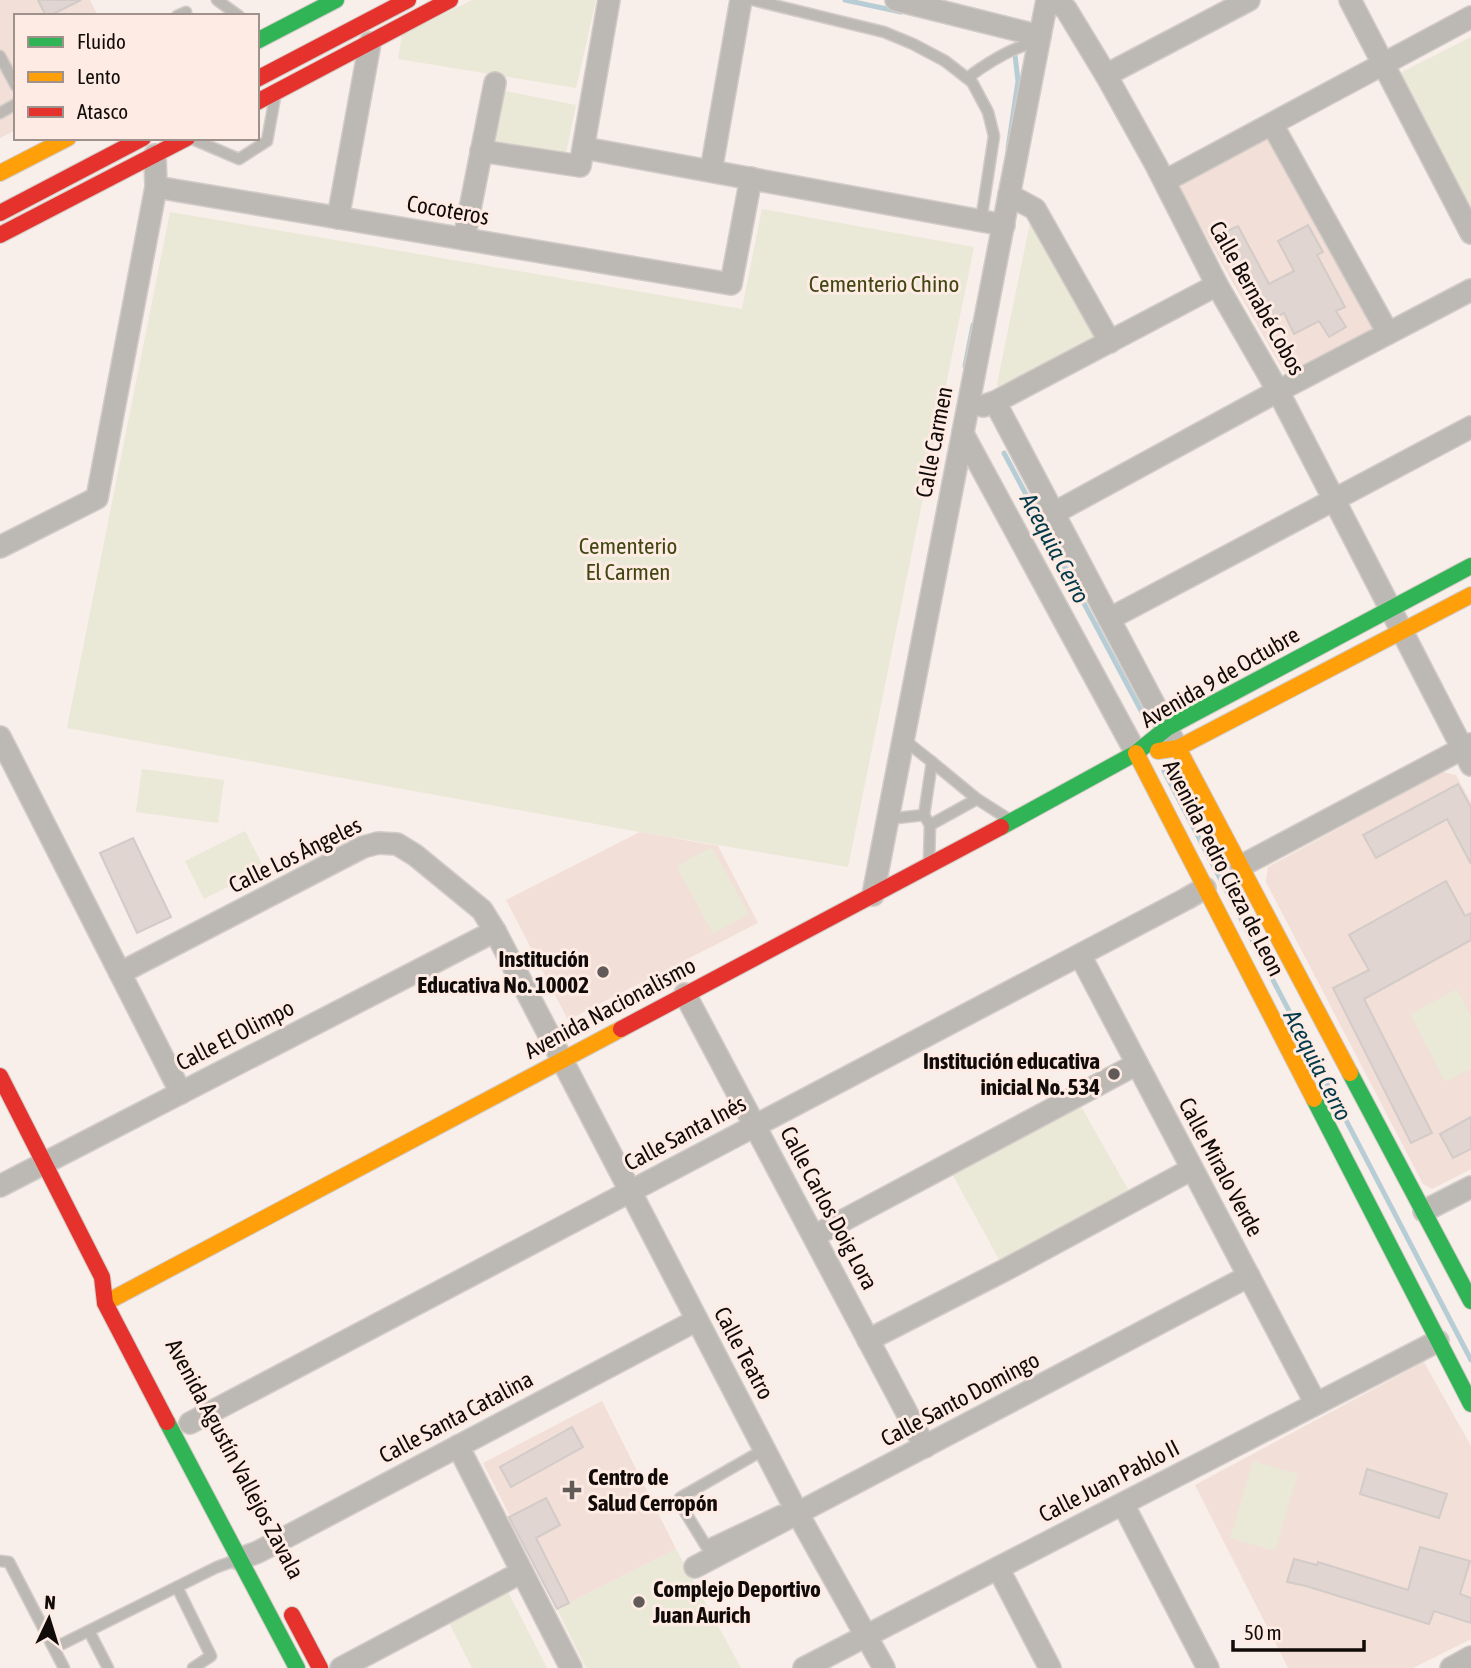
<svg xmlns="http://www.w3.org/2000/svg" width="1471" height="1668" viewBox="0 0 1471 1668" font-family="'Asap Condensed',sans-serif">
  <rect width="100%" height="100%" fill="#f8eeea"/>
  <g fill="#f2dfd7">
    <path d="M 0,0 L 90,0 L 98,16 L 16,16 L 16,130 L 0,138 Z"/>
    <path d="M 1260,139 L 1271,141 L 1372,324 L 1370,332 L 1290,373 L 1284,372 L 1180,190 L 1185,179 Z"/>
    <path d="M 1442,772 L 1456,775 L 1471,802 L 1471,1169 L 1432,1189 L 1423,1184 L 1266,882 L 1268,867 Z"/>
    <path d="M 640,832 L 718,846 L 758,923 L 568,1020 L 506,900 Z"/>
    <path d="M 1424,1362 L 1471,1446 L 1471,1639 L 1413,1668 L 1288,1668 L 1195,1485 Z"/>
    <path d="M 602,1401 L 676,1549 L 557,1609 L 483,1463 Z"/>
  </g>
  <g fill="#eae8d7">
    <path d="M 472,0 L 596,0 L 576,88 L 398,59 L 402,35 Z"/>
    <path d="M 1471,37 L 1471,211 L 1400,73 Z"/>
    <path d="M 500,90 L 576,105 L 565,158 L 489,142 Z"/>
    <path d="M 762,209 L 974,247 L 848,867 L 640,832 L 67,728 L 170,212 L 742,309 Z"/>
    <path d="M 1031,218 L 1101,339 L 1000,390 L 997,384 Z"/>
    <path d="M 142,769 L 224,780 L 218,823 L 136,812 Z"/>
    <path d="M 245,831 L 264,868 L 204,899 L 185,861 Z"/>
    <path d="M 712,847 L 749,914 L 713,934 L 676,866 Z"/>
    <path d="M 1457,989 L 1471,1016 L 1471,1069 L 1445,1082 L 1410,1014 Z"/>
    <path d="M 1078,1101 L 1130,1193 L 1001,1263 L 950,1170 Z"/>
    <path d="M 1253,1461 L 1298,1474 L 1275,1551 L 1230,1538 Z"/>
    <path d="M 676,1549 L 741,1668 L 586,1668 L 557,1609 Z"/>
    <path d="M 506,1588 L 547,1668 L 472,1668 L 447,1619 Z"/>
  </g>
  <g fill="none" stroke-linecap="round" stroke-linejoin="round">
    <g stroke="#b7cdd6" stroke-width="5">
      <path d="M 845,0 L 901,12"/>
      <path d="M 1008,148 L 1018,81 L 1015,55"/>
      <path d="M 965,366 L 973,325"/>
      <path d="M 1004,453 L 1145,718"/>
      <path d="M 1164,771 L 1471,1360"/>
    </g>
  </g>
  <g fill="#e0d5d1" stroke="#d3cbc8" stroke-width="2">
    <path d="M 38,0 L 81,0 L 49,16 L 46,16 Z"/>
    <path d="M 1308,225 L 1323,252 L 1317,255 L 1345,307 L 1336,311 L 1346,327 L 1329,337 L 1319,321 L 1294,334 L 1284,313 L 1270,321 L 1246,279 L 1243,281 L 1218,235 L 1238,226 L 1269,284 L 1294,271 L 1278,241 Z"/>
    <path d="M 1458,784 L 1471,807 L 1471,864 L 1447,819 L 1376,858 L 1363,835 Z"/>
    <path d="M 133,838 L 171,917 L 137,933 L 100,853 Z"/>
    <path d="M 1446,881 L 1465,916 L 1471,913 L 1471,940 L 1364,999 L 1432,1133 L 1411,1143 L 1333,988 L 1369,970 L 1349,935 Z"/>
    <path d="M 1471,1117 L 1471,1149 L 1453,1158 L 1440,1134 Z"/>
    <path d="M 572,1427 L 583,1447 L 511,1487 L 500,1467 Z"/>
    <path d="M 1367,1469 L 1447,1494 L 1439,1518 L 1360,1494 Z"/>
    <path d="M 546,1498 L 560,1525 L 536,1538 L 569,1603 L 557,1609 L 509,1517 Z"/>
    <path d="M 1420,1547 L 1470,1561 L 1460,1594 L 1471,1598 L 1471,1623 L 1434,1611 L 1429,1624 L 1306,1586 L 1287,1582 L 1294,1559 L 1317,1565 L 1318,1562 L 1408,1590 Z"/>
  </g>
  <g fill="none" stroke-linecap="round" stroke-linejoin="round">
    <defs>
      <g id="lane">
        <path d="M 217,0 L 239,16"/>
        <path d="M 753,0 L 884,32 L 913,44 L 945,61 L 972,82 L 988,112 L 994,136 L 981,221"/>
        <path d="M 177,16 L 186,12"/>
        <path d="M 0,56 L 16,86"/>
        <path d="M 967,78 C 986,64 1015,45 1039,42"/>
        <path d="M 0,113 L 16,104"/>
        <path d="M 190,138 L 239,159 L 267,141 L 275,97"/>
        <path d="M 903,739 L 932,762 L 924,815"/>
        <path d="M 932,762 L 977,799"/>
        <path d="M 888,819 L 924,815 L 930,825 L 929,861"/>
        <path d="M 930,825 L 977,799 L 1010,820"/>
        <path d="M 765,1449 L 683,1496 L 680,1498 L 679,1502 L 706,1546 L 780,1511"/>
        <path d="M 0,1561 L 9,1562 L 64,1668"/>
        <path d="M 177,1587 L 211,1656 L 193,1668"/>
        <path d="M 89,1631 L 108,1668"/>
        <path d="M 54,1648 L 217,1567 L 237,1560"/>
      </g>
      <g id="street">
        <path d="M 896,0 L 1040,36"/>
        <path d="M 1053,0 L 1066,9 L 1106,75 L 1156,165 L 1217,285 L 1278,391 L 1471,765"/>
        <path d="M 1350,0 L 1471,233"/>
        <path d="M 1106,75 L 1249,0"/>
        <path d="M 1272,124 L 1388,333"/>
        <path d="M 584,148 L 1004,225"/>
        <path d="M 481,151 L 580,166 L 609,0"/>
        <path d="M 711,171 L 741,0"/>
        <path d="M 1165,181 L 1471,17"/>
        <path d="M 156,187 L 731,284 L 751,178"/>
        <path d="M 1009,195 L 1035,209 L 1110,342"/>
        <path d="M 338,218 L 370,43"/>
        <path d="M 464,239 L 495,83"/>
        <path d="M 995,402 L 1173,740"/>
        <path d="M 983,406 L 995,402 L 1217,285"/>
        <path d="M 963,434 L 1136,753"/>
        <path d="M 1054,513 L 1278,391 L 1471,290"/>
        <path d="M 0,547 L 97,498 L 156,187 L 155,155"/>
        <path d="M 1109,619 L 1471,427"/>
        <path d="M 0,737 L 181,1093"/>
        <path d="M 1241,866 L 1471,744"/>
        <path d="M 873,895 L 1047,0"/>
        <path d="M 1080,955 L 1316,1404"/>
        <path d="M 120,973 L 363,847 L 378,843 L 397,844 L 415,855 L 482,910 L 495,931 L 798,1514 L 884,1668"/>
        <path d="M 685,994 L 925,1447"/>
        <path d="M 0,1186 L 495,931"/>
        <path d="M 1424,1211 L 1471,1187"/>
        <path d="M 814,1236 L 1137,1064"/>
        <path d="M 868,1340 L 1005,1270 L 1192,1169"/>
        <path d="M 190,1423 L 1186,899 L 1205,888"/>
        <path d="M 458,1446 L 571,1668"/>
        <path d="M 1123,1504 L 1208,1668"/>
        <path d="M 239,1559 L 258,1552 L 697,1320"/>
        <path d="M 695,1567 L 1249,1276"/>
        <path d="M 998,1568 L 1050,1668"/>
        <path d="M 341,1668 L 522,1572"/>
        <path d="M 804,1668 L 1438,1341"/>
        <path d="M 1451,1668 L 1471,1657"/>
      </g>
      <g id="fast">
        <path d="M 257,41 L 336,0"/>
        <path d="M 1001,827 L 1136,753 L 1167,728 L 1471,566"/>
        <path d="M 1350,1073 L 1471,1301"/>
        <path d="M 1314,1099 L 1471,1404"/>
        <path d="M 167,1422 L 297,1668"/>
      </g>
      <g id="slow">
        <path d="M 0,173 L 68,138"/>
        <path d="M 1178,748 L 1350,1073"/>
        <path d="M 1158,751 L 1178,748 L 1471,595"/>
        <path d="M 1136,753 L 1314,1099"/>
        <path d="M 105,1303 L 621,1029"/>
      </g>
      <g id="jam">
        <path d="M 257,79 L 408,0"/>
        <path d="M 257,102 L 450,0"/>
        <path d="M 0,213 L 143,138"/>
        <path d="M 0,235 L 187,138"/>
        <path d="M 621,1029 L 1001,827"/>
        <path d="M 0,1076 L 102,1277 L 105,1303 L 167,1422"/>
        <path d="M 292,1615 L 320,1668"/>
      </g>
    </defs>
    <use href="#lane" stroke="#d2cbc7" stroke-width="13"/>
    <use href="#street" stroke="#d2cbc7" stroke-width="24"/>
    <use href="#fast" stroke="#d2cbc7" stroke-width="18"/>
    <use href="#slow" stroke="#d2cbc7" stroke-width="18"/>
    <use href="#jam" stroke="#d2cbc7" stroke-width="18"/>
    <use href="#lane" stroke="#bcb9b5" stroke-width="10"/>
    <use href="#street" stroke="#bcb9b5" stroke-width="21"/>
    <use href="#fast" stroke="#30b455" stroke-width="16"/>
    <use href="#slow" stroke="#ff9f0a" stroke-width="16"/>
    <use href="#jam" stroke="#e5322d" stroke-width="16"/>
  </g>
  <g fill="#625a58" stroke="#feece4" stroke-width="2.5">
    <circle cx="603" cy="972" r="7"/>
    <circle cx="1114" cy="1074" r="7"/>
    <path d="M568.5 1479.5h7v7h7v7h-7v7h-7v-7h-7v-7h7z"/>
    <circle cx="639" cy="1602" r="7"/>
  </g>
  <g text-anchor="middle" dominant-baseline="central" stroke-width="6" stroke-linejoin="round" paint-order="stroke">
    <g font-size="23" fill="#110b09" stroke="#feece4">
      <text transform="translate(448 210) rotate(10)">Cocoteros</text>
      <text transform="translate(1257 298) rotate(61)">Calle Bernabé Cobos</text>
      <text transform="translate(934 442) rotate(-79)">Calle Carmen</text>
      <text transform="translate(1220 677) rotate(-30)">Avenida 9 de Octubre</text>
      <text transform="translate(295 855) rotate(-26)">Calle Los Ángeles</text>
      <text transform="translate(1224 868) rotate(63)">Avenida Pedro Cieza de Leon</text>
      <text transform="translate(610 1008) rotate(-28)">Avenida Nacionalismo</text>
      <text transform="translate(235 1035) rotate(-27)">Calle El Olimpo</text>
      <text transform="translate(685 1133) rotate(-28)">Calle Santa Inés</text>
      <text transform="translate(1221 1167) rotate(62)">Calle Miralo Verde</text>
      <text transform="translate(829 1208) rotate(62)">Calle Carlos Doig Lora</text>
      <text transform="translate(744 1353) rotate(62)">Calle Teatro</text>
      <text transform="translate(960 1399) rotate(-28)">Calle Santo Domingo</text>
      <text transform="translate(456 1417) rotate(-28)">Calle Santa Catalina</text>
      <text transform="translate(235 1459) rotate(62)">Avenida Agustín Vallejos Zavala</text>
      <text transform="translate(1109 1481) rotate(-27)">Calle Juan Pablo II</text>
    </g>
    <g font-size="23" fill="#414712" stroke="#feece4">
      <text x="884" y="284">Cementerio Chino</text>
      <text x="628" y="546">Cementerio<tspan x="628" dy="26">El Carmen</tspan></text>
    </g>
    <g font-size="23" font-weight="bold" fill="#110b09" stroke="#feece4" text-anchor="end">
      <text x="589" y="959">Institución<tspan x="589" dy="26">Educativa No. 10002</tspan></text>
      <text x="1100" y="1061">Institución educativa<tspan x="1100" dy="26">inicial No. 534</tspan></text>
      <text x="588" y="1477" text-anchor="start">Centro de<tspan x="588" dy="26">Salud Cerropón</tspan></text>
      <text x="653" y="1589" text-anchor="start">Complejo Deportivo<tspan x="653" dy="26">Juan Aurich</tspan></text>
    </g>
    <g font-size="24" font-style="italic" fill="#023a4a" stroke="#feece4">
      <text transform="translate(1055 548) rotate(62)">Acequia Cerro</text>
      <text transform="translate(1318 1065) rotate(63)">Acequia Cerro</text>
    </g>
  </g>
  <rect x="14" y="14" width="245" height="126" fill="#feece4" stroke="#9f928c" stroke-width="2"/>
  <rect x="28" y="37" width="35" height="10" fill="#30b455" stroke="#9f928c" stroke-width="2"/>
  <text x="77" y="49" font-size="21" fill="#110b09">Fluido</text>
  <rect x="28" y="72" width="35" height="10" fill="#ff9f0a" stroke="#9f928c" stroke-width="2"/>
  <text x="77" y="84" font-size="21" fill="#110b09">Lento</text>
  <rect x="28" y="107" width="35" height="10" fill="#e5322d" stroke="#9f928c" stroke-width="2"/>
  <text x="77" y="119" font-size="21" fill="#110b09">Atasco</text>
  <g transform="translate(49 1619) rotate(4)" stroke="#feece4" stroke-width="5" paint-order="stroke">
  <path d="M0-5L12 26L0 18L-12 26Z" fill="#110b09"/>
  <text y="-10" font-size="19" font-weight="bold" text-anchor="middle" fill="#110b09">N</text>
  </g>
  <path d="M1233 1640v10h131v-10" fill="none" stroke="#110b09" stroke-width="3.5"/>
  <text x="1244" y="1640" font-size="21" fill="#110b09" stroke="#feece4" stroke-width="5" paint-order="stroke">50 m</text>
</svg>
